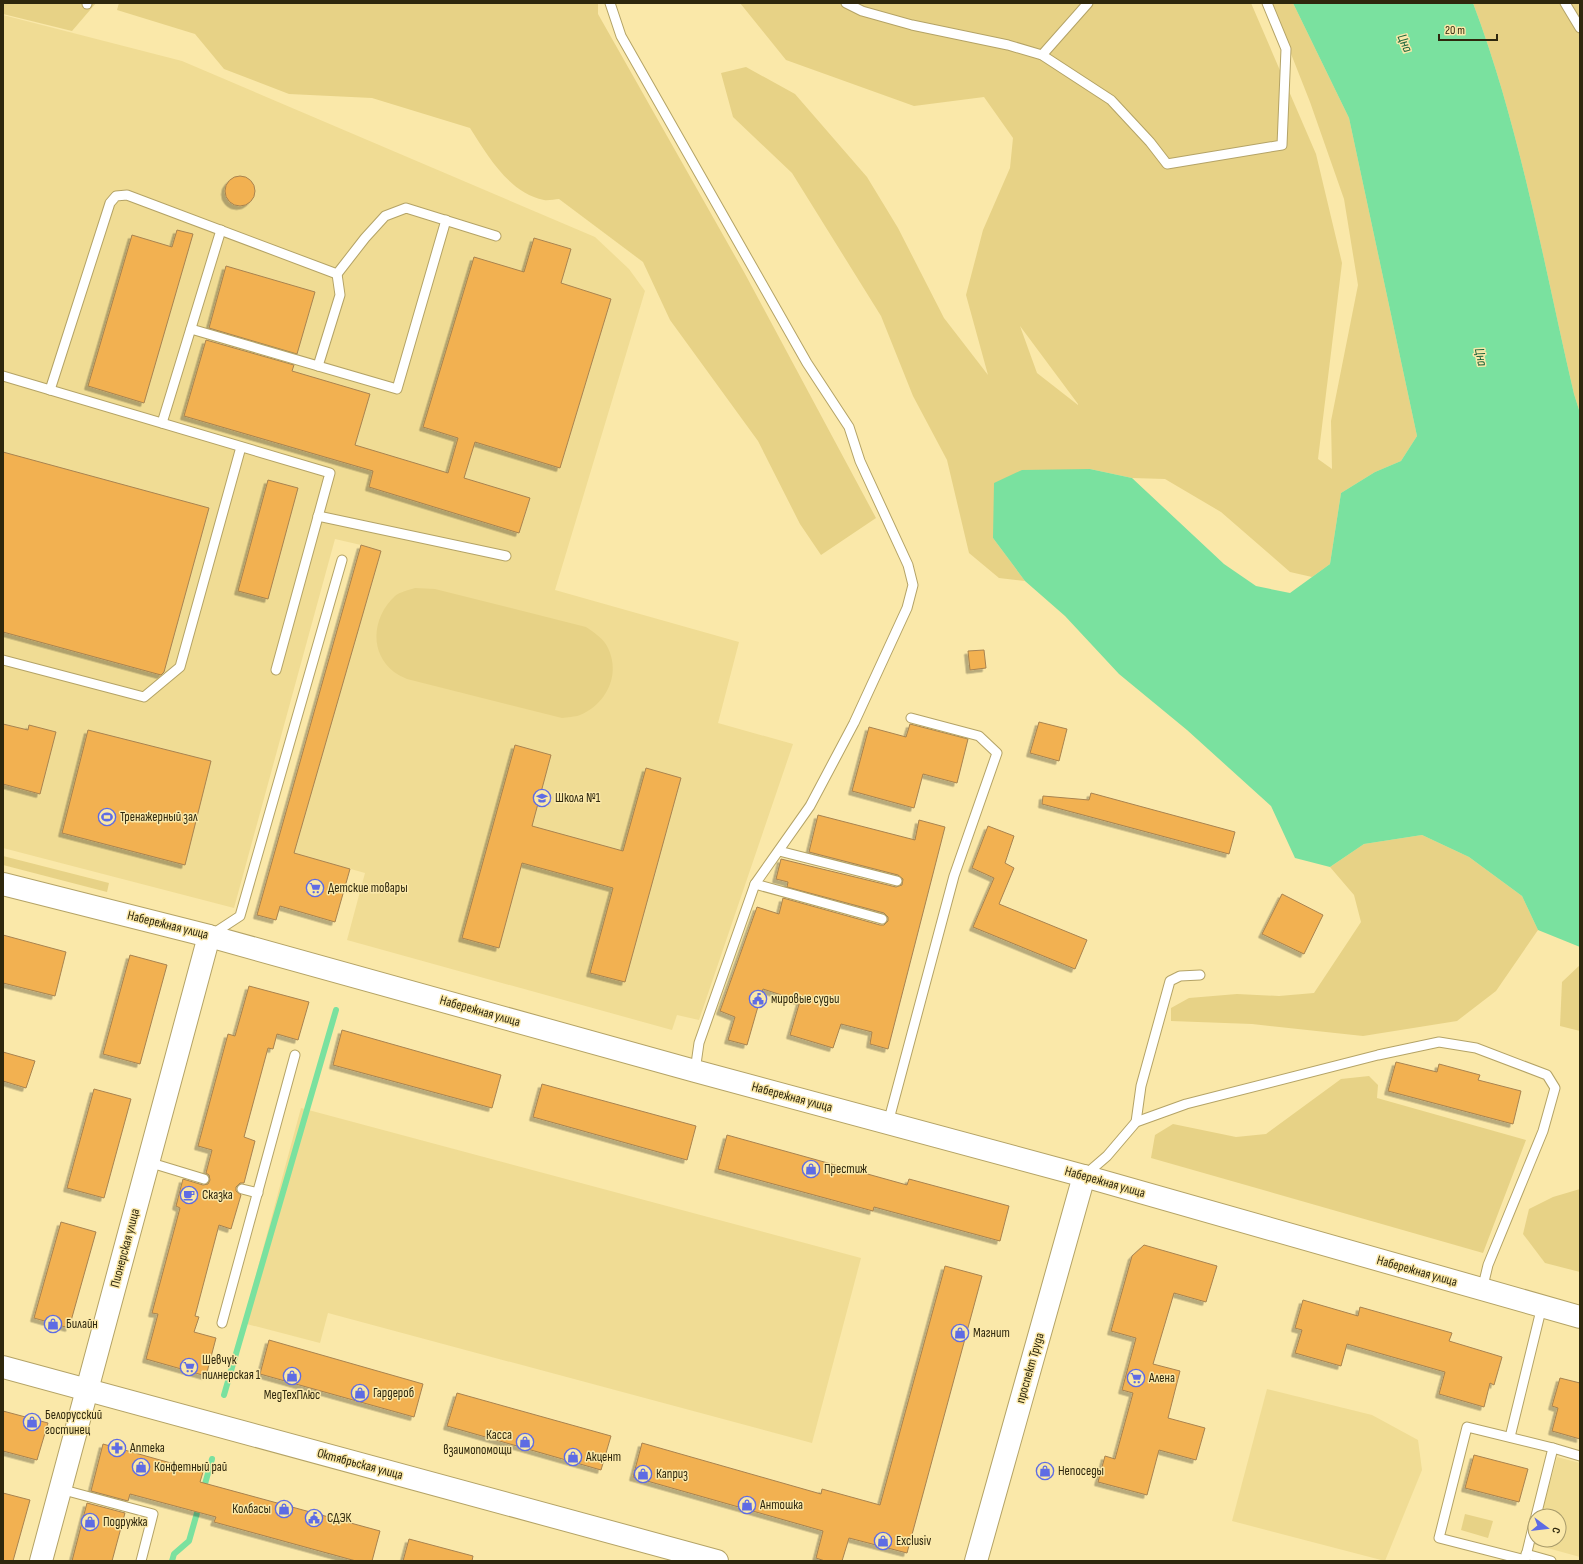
<svg xmlns="http://www.w3.org/2000/svg" width="1583" height="1564" viewBox="0 0 1583 1564" font-family="'Sofia Sans Condensed',sans-serif">
  <defs>
    <filter id="shadow"><feDropShadow dx="-3.5" dy="3.5" stdDeviation="0" flood-color="#0004"/></filter>
  </defs>
  <rect width="100%" height="100%" fill="#fae8a9"/>
  <g fill="#f0dc94">
    <path d="M 3,15 L 182,61 L 595,237 L 629,269 L 645,291 L 555,590 L 739,642 L 718,723 L 793,744 L 699,1020 L 677,1015 L 672,1030 L 347,940 L 365,873 L 294,853 L 380,551 L 361,545 L 335,539 L 234,908 L 3,848 Z"/>
    <path d="M 301,1108 L 861,1258 L 812,1443 L 328,1313 L 320,1343 L 243,1323 Z"/>
    <path d="M 1267,1389 L 1372,1415 L 1418,1440 L 1422,1470 L 1385,1561 L 1232,1521 Z"/>
    <path d="M 1557,1457 L 1580,1463 L 1580,1557 L 1533,1544 L 1535,1539 L 1559,1540 L 1559,1516 L 1541,1516 Z"/>
  </g>
  <g fill="#e7d286" fill-rule="evenodd">
    <path d="M 3,3 L 96,3 L 72,31 L 3,14 Z"/>
    <path d="M 119,3 L 598,3 L 598,14 L 744,272 L 876,518 L 821,555 L 800,524 L 758,441 L 670,320 L 643,262 L 559,199 C 555,199 548,201 544,200 C 509,193 488,156 470,128 L 372,98 L 289,94 L 224,69 L 195,34 L 117,10 Z"/>
    <path d="M 740,3 L 1251,3 L 1316,154 L 1342,263 L 1318,459 L 1332,469 L 1331,421 L 1358,285 L 1344,199 L 1310,102 L 1271,3 L 1293,3 L 1349,118 L 1417,436 L 1401,461 L 1375,472 L 1341,493 L 1330,564 L 1312,577 L 1290,572 L 1221,512 L 1165,479 L 1132,478 L 1090,469 L 993,538 L 1025,581 L 999,578 L 969,553 L 947,460 L 913,396 L 881,316 L 792,173 L 733,117 L 721,73 L 746,67 L 795,94 L 867,177 L 898,228 L 944,318 L 988,375 L 966,295 L 983,230 L 1010,168 L 1013,138 L 984,97 L 914,106 L 786,60 ZM 1020,326 L 1078,404 L 1078,405 L 1037,373 Z"/>
    <path d="M 1473,3 L 1580,3 L 1580,413 L 1574,394 C 1544,265 1520,127 1473,3 Z"/>
    <path d="M 415,588 L 435,589 L 586,627 C 595,633 604,639 608,648 C 621,675 606,704 580,715 C 575,717 567,717 562,718 L 407,679 C 403,677 398,675 394,672 C 368,652 373,616 395,596 C 400,592 409,590 415,588 Z"/>
    <path d="M 1422,835 L 1469,857 L 1522,896 L 1538,930 L 1496,991 L 1457,1021 L 1363,1036 L 1252,1024 L 1171,1021 L 1171,1008 L 1189,998 L 1237,994 L 1279,996 L 1314,993 L 1361,922 L 1354,895 L 1330,867 L 1364,844 Z"/>
    <path d="M 3,856 L 109,883 L 107,892 L 3,865 Z"/>
    <path d="M 1580,965 L 1580,1031 L 1560,1026 L 1562,982 Z"/>
    <path d="M 1369,1076 L 1378,1085 L 1377,1098 L 1526,1140 L 1483,1253 L 1151,1158 L 1155,1135 L 1173,1124 L 1236,1137 L 1266,1134 L 1341,1079 Z"/>
    <path d="M 1580,1189 L 1580,1272 L 1545,1263 L 1523,1234 L 1529,1209 L 1553,1197 Z"/>
    <path d="M 1465,1514 L 1493,1521 L 1488,1538 L 1461,1530 Z"/>
  </g>
  <path fill="#7ae19f" d="M 1293,3 L 1473,3 C 1520,127 1544,265 1574,394 L 1580,413 L 1580,947 L 1538,930 L 1522,896 L 1469,857 L 1422,835 L 1364,844 L 1330,867 L 1295,858 L 1271,806 L 1187,730 L 1119,674 L 1065,616 L 1025,581 L 993,538 L 994,483 L 1022,470 L 1090,469 L 1132,478 L 1224,564 L 1256,586 L 1290,593 L 1330,564 L 1341,493 L 1375,472 L 1401,461 L 1417,436 L 1349,118 Z"/>
  <g fill="none" stroke-linecap="round" stroke-linejoin="round">
    <g stroke="#7ae19f" stroke-width="6">
      <path d="M 224,1395 L 336,1010"/>
      <path d="M 203,1491 L 212,1459"/>
      <path d="M 172,1561 L 174,1554 L 189,1541 L 199,1506"/>
    </g>
  </g>
  <g fill="#f2b151" stroke="#a88350" filter="url(#shadow)">
    <circle cx="240" cy="191" r="15"/>
    <path d="M 177,230 L 193,234 L 144,403 L 88,386 L 132,235 L 172,247 Z"/>
    <path d="M 534,238 L 571,249 L 561,283 L 611,299 L 560,468 L 475,442 L 464,478 L 530,498 L 519,533 L 369,487 L 373,471 L 184,416 L 206,340 L 294,365 L 292,371 L 370,394 L 355,445 L 448,473 L 458,438 L 423,427 L 474,257 L 524,272 Z"/>
    <path d="M 226,266 L 315,292 L 297,354 L 209,328 Z"/>
    <path d="M 3,452 L 209,508 L 164,672 L 161,675 L 3,632 Z"/>
    <path d="M 268,480 L 298,488 L 268,599 L 238,591 Z"/>
    <path d="M 361,545 L 381,551 L 294,853 L 350,869 L 335,922 L 280,906 L 276,920 L 257,915 Z"/>
    <path d="M 984,650 L 986,668 L 970,670 L 968,651 Z"/>
    <path d="M 1039,722 L 1067,729 L 1059,761 L 1030,753 Z"/>
    <path d="M 3,724 L 28,730 L 29,725 L 56,732 L 40,794 L 3,784 Z"/>
    <path d="M 910,724 L 968,739 L 957,783 L 923,774 L 914,808 L 852,791 L 869,727 L 906,737 Z"/>
    <path d="M 88,730 L 211,761 L 185,865 L 62,833 Z"/>
    <path d="M 515,745 L 551,755 L 532,826 L 623,851 L 646,768 L 681,778 L 625,982 L 590,973 L 613,888 L 522,863 L 499,948 L 462,938 Z"/>
    <path d="M 1091,793 L 1235,832 L 1229,854 L 1042,804 L 1043,796 L 1089,800 Z"/>
    <path d="M 818,815 L 915,840 L 919,820 L 945,827 L 888,1049 L 870,1044 L 872,1032 L 841,1024 L 833,1048 L 790,1035 L 800,1001 L 763,989 L 747,1045 L 728,1040 L 735,1017 L 720,1011 L 757,907 L 779,914 L 783,898 L 880,925 L 884,925 L 888,921 L 888,917 L 884,913 L 787,887 L 788,882 L 776,879 L 781,859 L 896,887 L 902,885 L 903,879 L 898,875 L 809,852 Z"/>
    <path d="M 988,826 L 1014,836 L 1005,863 L 1014,868 L 999,904 L 1087,940 L 1075,969 L 973,927 L 994,878 L 972,868 Z"/>
    <path d="M 1282,894 L 1323,915 L 1304,954 L 1262,934 Z"/>
    <path d="M 3,935 L 66,952 L 55,996 L 3,983 Z"/>
    <path d="M 130,955 L 167,965 L 140,1064 L 103,1054 Z"/>
    <path d="M 249,986 L 309,1002 L 298,1040 L 277,1034 L 273,1049 L 268,1048 L 244,1137 L 255,1141 L 244,1183 L 240,1183 L 236,1187 L 236,1191 L 241,1195 L 231,1229 L 219,1225 L 195,1316 L 199,1317 L 194,1332 L 216,1338 L 206,1376 L 146,1359 L 158,1314 L 152,1313 L 180,1208 L 176,1206 L 183,1179 L 203,1185 L 208,1184 L 210,1180 L 209,1175 L 206,1173 L 212,1150 L 198,1146 L 228,1034 L 235,1036 Z"/>
    <path d="M 342,1030 L 501,1075 L 492,1108 L 333,1065 Z"/>
    <path d="M 3,1052 L 35,1061 L 26,1088 L 3,1081 Z"/>
    <path d="M 1396,1062 L 1437,1072 L 1439,1064 L 1480,1075 L 1478,1080 L 1521,1091 L 1513,1124 L 1388,1091 Z"/>
    <path d="M 542,1084 L 696,1126 L 687,1160 L 533,1117 Z"/>
    <path d="M 94,1089 L 131,1099 L 104,1198 L 67,1188 Z"/>
    <path d="M 727,1135 L 907,1185 L 909,1179 L 1009,1206 L 1000,1241 L 874,1207 L 873,1211 L 718,1169 Z"/>
    <path d="M 61,1222 L 96,1232 L 69,1328 L 34,1318 Z"/>
    <path d="M 1144,1245 L 1217,1266 L 1206,1302 L 1174,1293 L 1153,1364 L 1180,1371 L 1168,1418 L 1205,1428 L 1196,1460 L 1159,1450 L 1147,1495 L 1098,1482 L 1105,1456 L 1115,1459 L 1133,1393 L 1122,1390 L 1136,1338 L 1111,1331 L 1132,1256 Z"/>
    <path d="M 945,1266 L 982,1276 L 907,1553 L 849,1538 L 842,1561 L 825,1561 L 816,1558 L 823,1531 L 633,1477 L 642,1443 L 821,1494 L 822,1489 L 880,1505 Z"/>
    <path d="M 1303,1300 L 1358,1316 L 1360,1307 L 1452,1333 L 1449,1341 L 1502,1357 L 1494,1385 L 1490,1383 L 1484,1407 L 1439,1394 L 1445,1372 L 1347,1344 L 1341,1366 L 1295,1353 L 1302,1330 L 1295,1328 Z"/>
    <path d="M 269,1340 L 423,1384 L 414,1417 L 260,1374 Z"/>
    <path d="M 1560,1378 L 1580,1383 L 1580,1439 L 1552,1431 L 1558,1408 L 1552,1406 Z"/>
    <path d="M 457,1393 L 611,1436 L 601,1470 L 447,1426 Z"/>
    <path d="M 3,1411 L 48,1423 L 37,1460 L 3,1451 Z"/>
    <path d="M 103,1444 L 203,1472 L 200,1482 L 380,1531 L 372,1561 L 356,1561 L 214,1522 L 216,1517 L 130,1494 L 128,1501 L 91,1491 Z"/>
    <path d="M 1474,1455 L 1528,1469 L 1519,1502 L 1465,1488 Z"/>
    <path d="M 3,1493 L 30,1500 L 13,1561 L 3,1561 Z"/>
    <path d="M 87,1503 L 125,1513 L 112,1561 L 72,1561 Z"/>
    <path d="M 409,1539 L 473,1556 L 472,1561 L 403,1561 Z"/>
  </g>
  <g fill="none" stroke-linecap="round" stroke-linejoin="round">
    <defs>
      <g id="service">
        <path d="M 610,3 L 621,36 L 807,363 L 849,427 L 860,461 L 908,565 L 913,585 L 907,608 L 854,723 L 810,806 L 755,884 L 699,1043 L 695,1071"/>
        <path d="M 846,3 L 862,11 L 912,25 L 1008,45 L 1042,55 L 1111,100 L 1150,142 L 1167,164 L 1282,145 L 1286,49 L 1267,3"/>
        <path d="M 1565,3 L 1580,28"/>
        <path d="M 87,4 L 87,3"/>
        <path d="M 1042,55 L 1088,3"/>
        <path d="M 191,329 L 397,389 L 446,220"/>
        <path d="M 318,366 L 340,295 L 337,274"/>
        <path d="M 3,376 L 330,473 L 276,670"/>
        <path d="M 50,390 L 110,203 L 116,196 L 127,195 L 337,274 L 365,238 L 385,216 L 406,208 L 496,236"/>
        <path d="M 162,423 L 221,230"/>
        <path d="M 318,516 L 506,556"/>
        <path d="M 3,660 L 144,697 L 180,667 L 241,447"/>
        <path d="M 779,851 L 897,881"/>
        <path d="M 755,884 L 882,919"/>
        <path d="M 211,935 L 240,916 L 342,560"/>
        <path d="M 1136,1122 L 1141,1086 L 1170,981 L 1180,976 L 1200,975"/>
        <path d="M 888,1123 L 954,876 L 997,753 L 979,736 L 911,718"/>
        <path d="M 148,1162 L 204,1179"/>
        <path d="M 1085,1175 L 1107,1156 L 1136,1122 L 1186,1104 L 1378,1055 L 1439,1042 L 1476,1048 L 1547,1075 L 1555,1088 L 1543,1131 L 1488,1265 L 1482,1290"/>
        <path d="M 242,1189 L 258,1193"/>
        <path d="M 222,1323 L 295,1055"/>
        <path d="M 1510,1437 L 1542,1306"/>
        <path d="M 1553,1448 L 1580,1456"/>
        <path d="M 60,1489 L 153,1514 L 141,1561"/>
        <path d="M 1535,1519 L 1525,1560 L 1439,1538 L 1467,1427 L 1553,1448 L 1536,1516"/>
        <path d="M 1526,1554 L 1551,1561"/>
      </g>
      <g id="tertiary">
        <path d="M 3,884 L 209,936 L 695,1071 L 1084,1176 L 1580,1317"/>
        <path d="M 3,1367 L 717,1561"/>
        <path d="M 41,1561 L 209,936"/>
        <path d="M 976,1561 L 1084,1176"/>
      </g>
    </defs>
    <use href="#service" stroke="#b4a366" stroke-width="11"/>
    <use href="#tertiary" stroke="#b4a366" stroke-width="24"/>
    <use href="#service" stroke="#fff" stroke-width="9"/>
    <use href="#tertiary" stroke="#fff" stroke-width="22"/>
  </g>
  <defs>
    <symbol id="school-ring" viewBox="-11 -11 22 22"><circle r="9.5" fill="#fae8a9" stroke="#5e6ce4" stroke-width="1.5"/><path d="M0-5L7-2L0 1L-7-2ZM-4 1L0 2.5L4 1V4Q0 6-4 4Z" fill="#5e6ce4"/></symbol>
    <symbol id="stadium-ring" viewBox="-11 -11 22 22"><circle r="9.5" fill="#fae8a9" stroke="#5e6ce4" stroke-width="1.5"/><path d="M0-5a6.5 5 0 1 0 0 10a6.5 5 0 1 0 0-10ZM-3.5-1.8h7v3.6h-7Z" fill="#5e6ce4"/></symbol>
    <symbol id="supermarket-ring" viewBox="-11 -11 22 22"><circle r="9.5" fill="#fae8a9" stroke="#5e6ce4" stroke-width="1.5"/><path d="M-6-5.5h2.5l.6 2H6L4.5 2H-2.5L-4.4-4H-6ZM-1.5 3.2a1.3 1.3 0 1 0 .1 0ZM3 3.2a1.3 1.3 0 1 0 .1 0Z" fill="#5e6ce4"/></symbol>
    <symbol id="civic-ring" viewBox="-11 -11 22 22"><circle r="9.5" fill="#fae8a9" stroke="#5e6ce4" stroke-width="1.5"/><path d="M-.6-6.5H3V-4.5H.6V-3L4-1V1h2V6H-6V1h2V-1L-.6-3ZM-1.2 2.5V6h2.4V2.5Z" fill="#5e6ce4"/></symbol>
    <symbol id="shop-ring" viewBox="-11 -11 22 22"><circle r="9.5" fill="#fae8a9" stroke="#5e6ce4" stroke-width="1.5"/><path d="M-5-2.5h2.3a2.7 3.5 0 0 1 5.4 0H5L5.5 6h-11ZM-1.5-2.5h3a1.5 2.3 0 0 0-3 0Z" fill="#5e6ce4"/></symbol>
    <symbol id="cafe-ring" viewBox="-11 -11 22 22"><circle r="9.5" fill="#fae8a9" stroke="#5e6ce4" stroke-width="1.5"/><path d="M-5.5-4.5H6V0H3Q3 3.5 0 3.5H-2.5Q-5.5 3.5-5.5 0ZM3-3.2v2h1.7v-2ZM-6 4.5H4V6H-6Z" fill="#5e6ce4"/></symbol>
    <symbol id="pharmacy-ring" viewBox="-11 -11 22 22"><circle r="9.5" fill="#fae8a9" stroke="#5e6ce4" stroke-width="1.5"/><path d="M-2-6h4v4h4v4h-4v4h-4v-4h-4v-4h4Z" fill="#5e6ce4"/></symbol>
  </defs>
  <g fill-rule="evenodd">
    <use href="#school-ring" x="532" y="788" width="20" height="20"/>
    <use href="#stadium-ring" x="97" y="807" width="20" height="20"/>
    <use href="#supermarket-ring" x="305" y="878" width="20" height="20"/>
    <use href="#civic-ring" x="748" y="989" width="20" height="20"/>
    <use href="#shop-ring" x="801" y="1159" width="20" height="20"/>
    <use href="#cafe-ring" x="179" y="1185" width="20" height="20"/>
    <use href="#shop-ring" x="43" y="1314" width="20" height="20"/>
    <use href="#shop-ring" x="950" y="1323" width="20" height="20"/>
    <use href="#supermarket-ring" x="179" y="1357" width="20" height="20"/>
    <use href="#shop-ring" x="282" y="1366" width="20" height="20"/>
    <use href="#supermarket-ring" x="1126" y="1368" width="20" height="20"/>
    <use href="#shop-ring" x="350" y="1383" width="20" height="20"/>
    <use href="#shop-ring" x="22" y="1412" width="20" height="20"/>
    <use href="#shop-ring" x="515" y="1432" width="20" height="20"/>
    <use href="#pharmacy-ring" x="107" y="1438" width="20" height="20"/>
    <use href="#shop-ring" x="563" y="1447" width="20" height="20"/>
    <use href="#shop-ring" x="131" y="1457" width="20" height="20"/>
    <use href="#shop-ring" x="1035" y="1461" width="20" height="20"/>
    <use href="#shop-ring" x="633" y="1464" width="20" height="20"/>
    <use href="#shop-ring" x="737" y="1495" width="20" height="20"/>
    <use href="#shop-ring" x="274" y="1499" width="20" height="20"/>
    <use href="#civic-ring" x="304" y="1508" width="20" height="20"/>
    <use href="#shop-ring" x="80" y="1512" width="20" height="20"/>
    <use href="#shop-ring" x="873" y="1531" width="20" height="20"/>
  </g>
  <g text-anchor="middle" dominant-baseline="central" stroke-width="3" stroke-linejoin="round" paint-order="stroke">
    <g font-size="13" fill="#2e270d" stroke="#fae8a9" text-anchor="start">
      <text x="555" y="798">Школа №1</text>
      <text x="120" y="817">Тренажерный зал</text>
      <text x="328" y="888">Детские товары</text>
      <text x="771" y="999">мировые судьи</text>
      <text x="824" y="1169">Престиж</text>
      <text x="202" y="1195">Сказка</text>
      <text x="66" y="1324">Билайн</text>
      <text x="973" y="1333">Магнит</text>
      <text x="202" y="1360">Шевчук<tspan x="202" dy="15">пилнерская 1</tspan></text>
      <text x="1149" y="1378">Алена</text>
      <text x="373" y="1393">Гардероб</text>
      <text x="292" y="1395" text-anchor="middle">МедТехПлюс</text>
      <text x="45" y="1415">Белорусский<tspan x="45" dy="15">гостинец</tspan></text>
      <text x="512" y="1435" text-anchor="end">Касса<tspan x="512" dy="15">взаимопомощи</tspan></text>
      <text x="130" y="1448">Аптека</text>
      <text x="586" y="1457">Акцент</text>
      <text x="154" y="1467">Конфетный рай</text>
      <text x="1058" y="1471">Непоседы</text>
      <text x="656" y="1474">Каприз</text>
      <text x="760" y="1505">Антошка</text>
      <text x="271" y="1509" text-anchor="end">Колбасы</text>
      <text x="327" y="1518">СДЭК</text>
      <text x="103" y="1522">Подружка</text>
      <text x="896" y="1541">Exclusiv</text>
    </g>
    <g font-size="13" fill="#2e270d" stroke="#fae8a9">
      <text transform="translate(168 925) rotate(14)">Набережная улица</text>
      <text transform="translate(480 1011) rotate(16)">Набережная улица</text>
      <text transform="translate(792 1097) rotate(15)">Набережная улица</text>
      <text transform="translate(1105 1182) rotate(16)">Набережная улица</text>
      <text transform="translate(125 1248) rotate(-75)">Пионерская улица</text>
      <text transform="translate(1417 1271) rotate(16)">Набережная улица</text>
      <text transform="translate(1030 1368) rotate(-74)">проспект Труда</text>
      <text transform="translate(360 1464) rotate(15)">Октябрьская улица</text>
    </g>
    <g font-size="14" font-style="italic" fill="#18633a" stroke="#fae8a9">
      <text transform="translate(1405 43) rotate(66)">Цна</text>
      <text transform="translate(1481 357) rotate(78)">Цна</text>
    </g>
  </g>
  <rect width="1583" height="1564" fill="none" stroke="#2e270d" stroke-width="8"/>
  <g transform="translate(1547 1528) rotate(105)"><circle r="19" fill="#fae8a9" stroke="#a89b6b"/>
  <path d="M0-3L7 15L0 10L-7 15Z" fill="#5e6ce4"/>
  <text y="-6" font-size="11" font-weight="bold" text-anchor="middle" fill="#2e270d">С</text>
  </g>
  <path d="M1439 34v6h58v-6" fill="none" stroke="#2e270d" stroke-width="2"/>
  <text x="1445" y="34" font-size="12" fill="#2e270d" stroke="#fae8a9" stroke-width="3" paint-order="stroke">20 m</text>
</svg>
